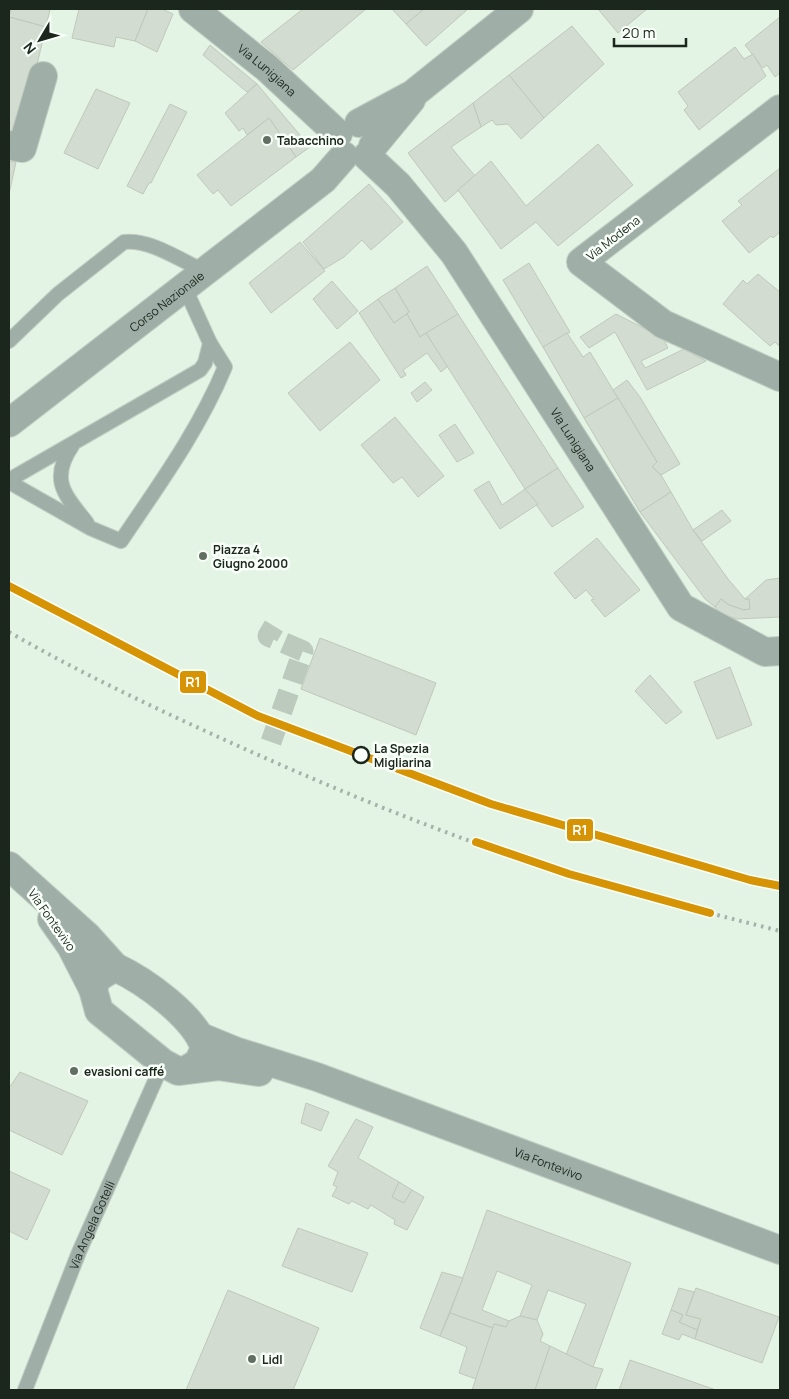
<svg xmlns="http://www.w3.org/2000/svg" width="789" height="1399" viewBox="0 0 789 1399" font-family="Manrope,sans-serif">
  <rect width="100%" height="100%" fill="#e3f3e4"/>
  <g fill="#d3dcd0" stroke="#bfc8bb">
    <path d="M 11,9 L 50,9 L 46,27 L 9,17 Z"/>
    <path d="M 79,9 L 148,9 L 135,41 L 116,37 L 114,47 L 72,38 Z"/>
    <path d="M 148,9 L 162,9 L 173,14 L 157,52 L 135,41 Z"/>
    <path d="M 303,9 L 366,9 L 293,70 L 261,42 Z"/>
    <path d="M 392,9 L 424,9 L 406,24 Z"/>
    <path d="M 424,9 L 468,9 L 426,46 L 406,24 Z"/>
    <path d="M 598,9 L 647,9 L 618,33 Z"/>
    <path d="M 9,17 L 46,27 L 26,110 L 18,136 L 9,134 Z"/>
    <path d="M 780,17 L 780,73 L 775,77 L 767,65 L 763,68 L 745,45 Z"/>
    <path d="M 572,26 L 604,64 L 544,118 L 509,75 Z"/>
    <path d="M 210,45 L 257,84 L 247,92 L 203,55 Z"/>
    <path d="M 735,47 L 744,59 L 753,54 L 766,76 L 699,130 L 684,110 L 688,106 L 678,92 Z"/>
    <path d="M 509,75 L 544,118 L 521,139 L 508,124 L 496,125 L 492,120 L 481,127 L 473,103 Z"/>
    <path d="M 257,84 L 310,147 L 296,157 L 269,118 L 247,135 L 243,128 L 239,131 L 225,113 Z"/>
    <path d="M 96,89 L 130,103 L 98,169 L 64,153 Z"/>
    <path d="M 473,103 L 481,127 L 451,147 L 475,176 L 445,202 L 408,153 Z"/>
    <path d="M 170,104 L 187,112 L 151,183 L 149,183 L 143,194 L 127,186 Z"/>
    <path d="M 269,118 L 296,157 L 231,206 L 218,190 L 213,194 L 197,175 Z"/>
    <path d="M 598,144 L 633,185 L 558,246 L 536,222 L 501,249 L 458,190 L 491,161 L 526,206 Z"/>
    <path d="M 9,161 L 16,162 L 9,194 Z"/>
    <path d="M 780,168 L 780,232 L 773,238 L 771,236 L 749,253 L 722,221 L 742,205 L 738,201 Z"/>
    <path d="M 369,184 L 403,222 L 371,250 L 362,240 L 344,257 L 324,269 L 303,242 Z"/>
    <path d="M 300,242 L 325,271 L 271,313 L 249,283 Z"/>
    <path d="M 529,263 L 570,332 L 543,347 L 503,280 Z"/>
    <path d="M 427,266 L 458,314 L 420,337 L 407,314 L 409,312 L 395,288 Z"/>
    <path d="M 758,274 L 780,292 L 780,347 L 775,342 L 770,346 L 723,304 L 743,280 L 747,284 Z"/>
    <path d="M 332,281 L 358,311 L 337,329 L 313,299 Z"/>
    <path d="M 395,288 L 409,312 L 394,323 L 378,299 Z"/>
    <path d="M 378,299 L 394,323 L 407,314 L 420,337 L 426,333 L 448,366 L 441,372 L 427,353 L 403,370 L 406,375 L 401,378 L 359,313 Z"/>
    <path d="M 458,314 L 558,468 L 525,489 L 426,333 Z"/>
    <path d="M 616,314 L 663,338 L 668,348 L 641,361 L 645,368 L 684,349 L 706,361 L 647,390 L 615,332 L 589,348 L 580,337 Z"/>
    <path d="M 567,333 L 583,357 L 590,352 L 618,398 L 584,418 L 543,347 Z"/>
    <path d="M 350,342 L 380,380 L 320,431 L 288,393 Z"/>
    <path d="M 627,380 L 640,397 L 680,464 L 661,475 L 652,467 L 657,462 L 613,390 Z"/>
    <path d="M 425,382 L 432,390 L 417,402 L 411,393 Z"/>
    <path d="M 618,398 L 657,462 L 652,467 L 661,475 L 671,492 L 640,512 L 584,418 Z"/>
    <path d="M 395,417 L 444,476 L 418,497 L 402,477 L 393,483 L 361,445 Z"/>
    <path d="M 455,424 L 474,453 L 457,462 L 439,435 Z"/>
    <path d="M 558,468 L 584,507 L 552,527 L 525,489 Z"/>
    <path d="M 489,481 L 502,505 L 525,489 L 538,504 L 500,529 L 474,490 Z"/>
    <path d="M 671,492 L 693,530 L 728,579 L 745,599 L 749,599 L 750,609 L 744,610 L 729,605 L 721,599 L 715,607 L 705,599 L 640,512 Z"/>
    <path d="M 722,510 L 731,521 L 702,541 L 693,530 Z"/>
    <path d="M 597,538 L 640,590 L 605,617 L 591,600 L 594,599 L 586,590 L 575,599 L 554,573 Z"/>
    <path d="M 780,578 L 780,617 L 737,619 L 722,614 L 715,607 L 721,599 L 729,605 L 744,610 L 750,609 L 749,599 L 745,599 L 766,580 Z"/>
    <path d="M 320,638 L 436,683 L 416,735 L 301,689 Z"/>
    <path d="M 730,667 L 752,725 L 717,739 L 694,682 Z"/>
    <path d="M 650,675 L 682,712 L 666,724 L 635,691 Z"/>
    <path d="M 20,1072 L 88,1101 L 62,1155 L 9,1130 L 9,1088 Z"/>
    <path d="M 306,1103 L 329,1112 L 321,1131 L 301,1123 Z"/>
    <path d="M 356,1119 L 373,1127 L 358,1158 L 399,1182 L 392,1197 L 404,1203 L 412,1190 L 424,1197 L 407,1230 L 394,1224 L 395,1220 L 371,1205 L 368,1209 L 352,1201 L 349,1204 L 332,1196 L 337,1187 L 333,1185 L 338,1172 L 328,1166 Z"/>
    <path d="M 9,1171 L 50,1190 L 27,1240 L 9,1231 Z"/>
    <path d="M 399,1182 L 412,1190 L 404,1203 L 392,1197 Z"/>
    <path d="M 487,1210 L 631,1263 L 593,1367 L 566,1355 L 586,1304 L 548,1290 L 537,1320 L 520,1316 L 532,1285 L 497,1271 L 482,1310 L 509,1321 L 506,1327 L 494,1324 L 493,1328 L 450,1313 Z"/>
    <path d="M 298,1228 L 368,1253 L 352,1292 L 282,1266 Z"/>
    <path d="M 442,1272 L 463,1278 L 440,1336 L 420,1328 Z"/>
    <path d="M 679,1288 L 694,1292 L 686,1315 L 701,1319 L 697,1330 L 679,1322 L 683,1315 L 671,1310 Z"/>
    <path d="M 696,1288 L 779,1317 L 762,1363 L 695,1339 L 701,1319 L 686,1315 Z"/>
    <path d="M 228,1290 L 319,1328 L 293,1390 L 186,1390 Z"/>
    <path d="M 671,1310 L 683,1315 L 679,1322 L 697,1330 L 695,1339 L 682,1334 L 679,1340 L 662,1334 Z"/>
    <path d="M 450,1313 L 493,1328 L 476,1379 L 459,1373 L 467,1347 L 440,1336 Z"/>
    <path d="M 520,1316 L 537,1320 L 543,1334 L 540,1341 L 550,1346 L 535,1390 L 472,1390 L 494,1324 L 506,1327 L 509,1321 Z"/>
    <path d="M 550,1346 L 593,1367 L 603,1369 L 595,1390 L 535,1390 Z"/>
    <path d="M 630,1360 L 716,1390 L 619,1390 Z"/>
  </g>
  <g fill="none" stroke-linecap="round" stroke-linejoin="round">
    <path stroke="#bbcabc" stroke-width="21" stroke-dasharray="21 11" stroke-linecap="butt" d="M 271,742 L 303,651 L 268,636 L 274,626"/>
    <defs>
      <g id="service">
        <path d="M 9,341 L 58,294 L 124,242 C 150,239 180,260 204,271"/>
        <path d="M 72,446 C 49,480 65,495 87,523"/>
        <path d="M 9,480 L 200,370 L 205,363 L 210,343 L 184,286"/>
        <path d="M 9,482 L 90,528 L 121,541 C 158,486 199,430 225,367 L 210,343"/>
        <path id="s1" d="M 25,1390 L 79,1252 L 163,1063"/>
      </g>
      <g id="minor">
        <path id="s2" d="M 193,9 L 267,68 L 338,134"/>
        <path d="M 780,109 L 581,262 L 663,324 L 780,377"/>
        <path d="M 9,145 L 22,148 L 43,76"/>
        <path id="s3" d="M 367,156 L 398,185 L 454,253 L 681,607 L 765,652 L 780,651"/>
      </g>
      <g id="tertiary">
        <path d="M 359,123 L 413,94 L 519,9"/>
        <path d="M 373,146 L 411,100"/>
        <path id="s4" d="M 9,423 L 323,180 L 344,156"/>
        <path d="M 9,866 L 88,937 L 115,967"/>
        <path d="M 52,919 L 71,946 L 93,989"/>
        <path id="s5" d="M 201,1037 L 235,1051 L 317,1077 L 780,1250"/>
        <path d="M 186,1070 L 198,1063 L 205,1048 C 194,1016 145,981 115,967 L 97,978 L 93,989 L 99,1011 L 163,1063 L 178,1071 L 218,1066 L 259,1072"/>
      </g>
    </defs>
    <use href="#service" stroke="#c1ccc1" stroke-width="16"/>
    <use href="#minor" stroke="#c1ccc1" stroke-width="30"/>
    <use href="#tertiary" stroke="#c1ccc1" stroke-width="30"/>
    <use href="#service" stroke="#9fafa8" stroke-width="14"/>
    <use href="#minor" stroke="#9fafa8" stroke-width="28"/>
    <use href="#tertiary" stroke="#9fafa8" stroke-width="28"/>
    <path stroke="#a4b2a8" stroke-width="4" stroke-dasharray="2.5 5" stroke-linecap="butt" d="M 9,632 C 75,670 144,703 214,735 C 328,787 451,838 571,875 C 640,896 710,913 780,931"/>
    <defs>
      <g id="rail-1">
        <path d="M 9,586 L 258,716 L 491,804 L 750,880 L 780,886"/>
        <path d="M 476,842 L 569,874 L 710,913"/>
      </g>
    </defs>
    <use href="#rail-1" stroke="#f9fff9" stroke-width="11"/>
    <use href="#rail-1" stroke="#d69304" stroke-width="8"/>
  </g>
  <g fill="#616e62" stroke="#f9fff9" stroke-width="2">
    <circle cx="267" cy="140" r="5"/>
    <circle cx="203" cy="556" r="5"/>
    <circle cx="74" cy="1071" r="5"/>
    <circle cx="252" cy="1359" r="5"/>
  </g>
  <circle fill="#f9fff9" stroke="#1b261c" stroke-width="2.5" cx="361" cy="755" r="8"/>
  <g text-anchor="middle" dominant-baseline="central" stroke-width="5" stroke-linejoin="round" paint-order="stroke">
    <g font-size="12" fill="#1b261c" stroke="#f9fff9">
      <text stroke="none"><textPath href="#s2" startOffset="96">Via Lunigiana</textPath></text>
      <text transform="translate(613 238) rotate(-38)">Via Modena</text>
      <text stroke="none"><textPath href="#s4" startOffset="199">Corso Nazionale</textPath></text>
      <text stroke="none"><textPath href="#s3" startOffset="352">Via Lunigiana</textPath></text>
      <text transform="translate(52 920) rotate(55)">Via Fontevivo</text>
      <text stroke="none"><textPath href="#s5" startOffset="370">Via Fontevivo</textPath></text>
      <text stroke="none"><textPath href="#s1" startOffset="178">Via Angela Gotelli</textPath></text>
    </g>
    <g font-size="12" font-weight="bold" fill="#1b261c" stroke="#f9fff9" text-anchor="start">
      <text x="277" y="140">Tabacchino</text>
      <text x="213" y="549">Piazza 4<tspan x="213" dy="14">Giugno 2000</tspan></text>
      <text x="84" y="1071">evasioni caffé</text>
      <text x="262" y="1359">Lidl</text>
    </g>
    <g font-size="12" font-weight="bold" fill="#1b261c" stroke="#f9fff9" text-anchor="start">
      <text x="374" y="748">La Spezia<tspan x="374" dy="14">Migliarina</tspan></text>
    </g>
  </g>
  <g stroke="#f9fff9" stroke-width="2">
    <rect x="179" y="670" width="28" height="24" rx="5" fill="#d69304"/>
    <rect x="566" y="818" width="28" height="24" rx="5" fill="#d69304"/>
  </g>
  <g font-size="14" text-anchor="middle" font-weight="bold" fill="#fff">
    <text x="193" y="687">R1</text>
    <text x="580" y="835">R1</text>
  </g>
  <rect width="789" height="1399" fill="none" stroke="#1b261c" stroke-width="20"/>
  <g transform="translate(40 40) rotate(232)" stroke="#f9fff9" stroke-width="4" paint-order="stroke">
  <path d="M0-4L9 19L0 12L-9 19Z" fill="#1b261c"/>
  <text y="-8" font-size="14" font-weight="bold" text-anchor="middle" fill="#1b261c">N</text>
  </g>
  <path d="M614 38v8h72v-8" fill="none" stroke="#1b261c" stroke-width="2.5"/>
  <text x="622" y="38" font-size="15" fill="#1b261c" stroke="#f9fff9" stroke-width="4" paint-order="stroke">20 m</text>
</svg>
